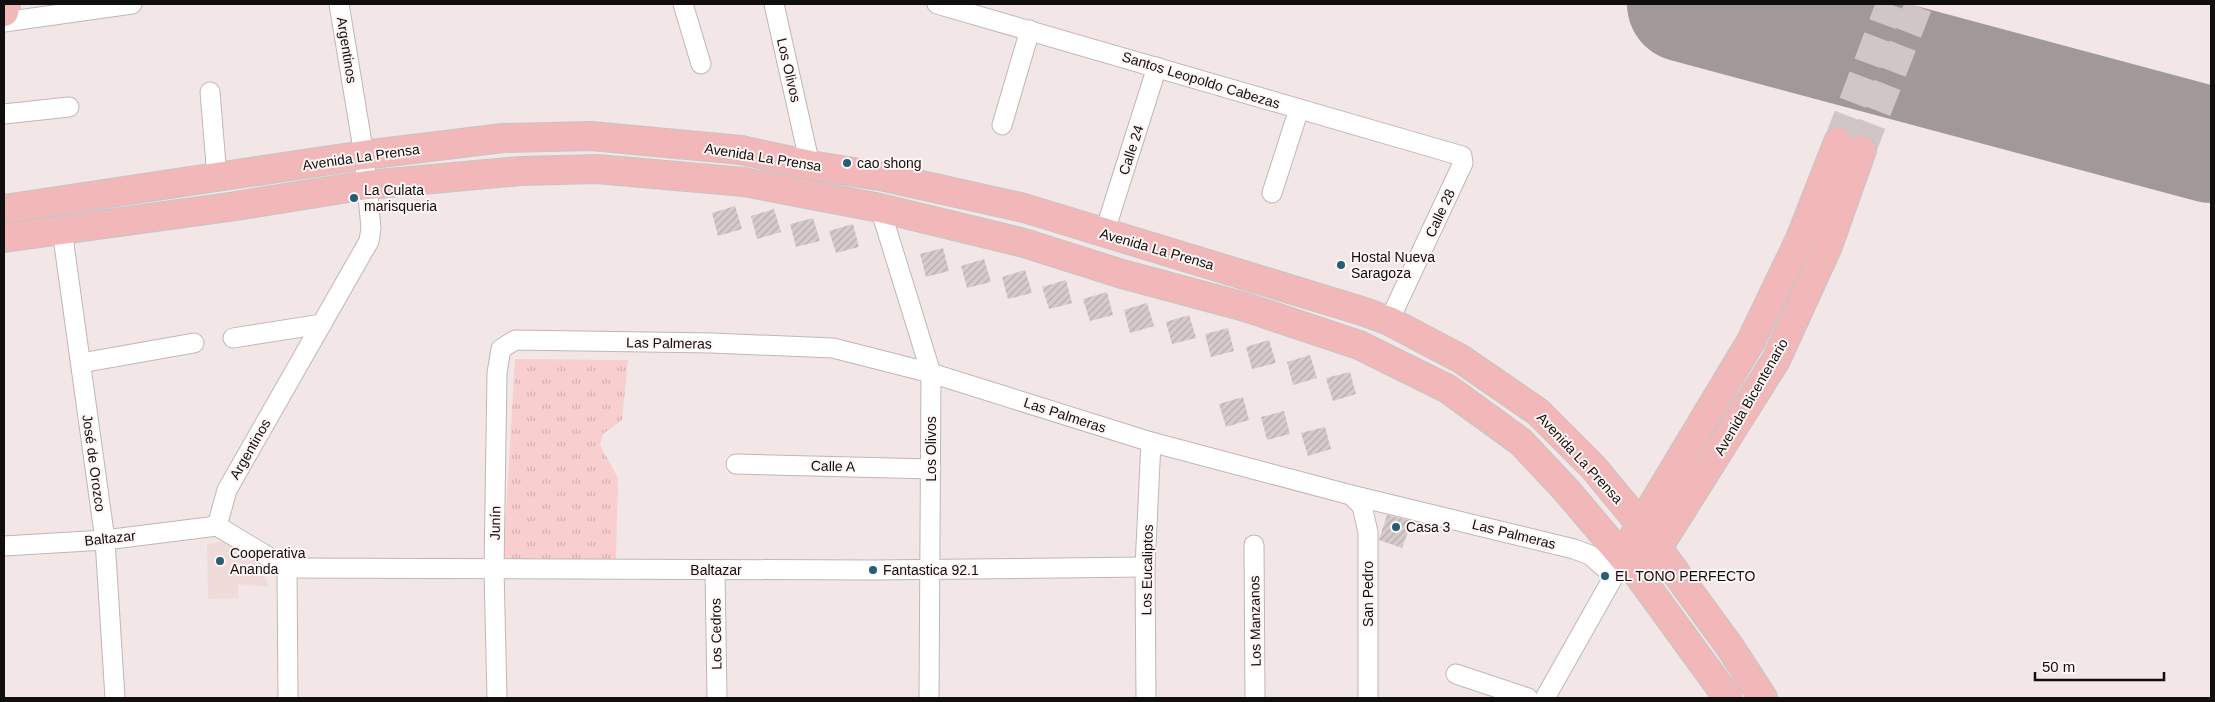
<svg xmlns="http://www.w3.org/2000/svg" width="2215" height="702" viewBox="0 0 2215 702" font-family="Arial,sans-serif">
  <defs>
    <pattern id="park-tufts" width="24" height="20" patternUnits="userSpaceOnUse" patternTransform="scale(1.25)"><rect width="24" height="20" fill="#f8cfce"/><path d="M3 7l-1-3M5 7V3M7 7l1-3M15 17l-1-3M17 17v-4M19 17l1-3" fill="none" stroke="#d4b1b0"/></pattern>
    <pattern id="building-hatch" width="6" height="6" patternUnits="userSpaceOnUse" patternTransform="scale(1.25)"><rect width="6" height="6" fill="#d6caca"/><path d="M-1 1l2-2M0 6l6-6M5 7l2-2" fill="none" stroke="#b7acac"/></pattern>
  </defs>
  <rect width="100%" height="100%" fill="#f2e7e6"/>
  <path fill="#f0dbdb" d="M 223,541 L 258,560 L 269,587 L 238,584 L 239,598 L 208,599 L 207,544 Z"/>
  <path fill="url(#park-tufts)" d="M 515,359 L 628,360 L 622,420 L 603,434 L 600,445 L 618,478 L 616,561 L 503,563 Z"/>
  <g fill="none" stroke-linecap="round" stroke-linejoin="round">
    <path stroke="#a19998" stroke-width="116" d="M 1685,4 L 2211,145"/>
  </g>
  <g fill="url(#building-hatch)">
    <path d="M 735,206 L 742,229 L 718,236 L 712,213 Z"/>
    <path d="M 774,209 L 781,232 L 757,239 L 751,216 Z"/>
    <path d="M 813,218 L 820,241 L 796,247 L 790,224 Z"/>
    <path d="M 853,224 L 859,247 L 836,253 L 829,231 Z"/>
    <path d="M 943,248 L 949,271 L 926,277 L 920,254 Z"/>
    <path d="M 984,259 L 991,282 L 967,288 L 961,266 Z"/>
    <path d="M 1025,270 L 1032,293 L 1008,299 L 1002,277 Z"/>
    <path d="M 1066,280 L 1072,303 L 1049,309 L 1042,287 Z"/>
    <path d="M 1107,292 L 1113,315 L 1090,321 L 1083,299 Z"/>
    <path d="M 1147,303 L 1154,326 L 1130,333 L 1124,310 Z"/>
    <path d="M 1189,315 L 1196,338 L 1172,344 L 1166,322 Z"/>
    <path d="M 1228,328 L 1234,351 L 1211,357 L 1205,334 Z"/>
    <path d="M 1269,340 L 1276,363 L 1252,369 L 1246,347 Z"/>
    <path d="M 1310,355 L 1317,378 L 1293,385 L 1287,362 Z"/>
    <path d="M 1350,372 L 1356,394 L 1333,401 L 1326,378 Z"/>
    <path d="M 1243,397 L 1249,420 L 1226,427 L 1219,404 Z"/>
    <path d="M 1284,411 L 1290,434 L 1267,440 L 1261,417 Z"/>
    <path d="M 1325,427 L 1331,449 L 1308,456 L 1301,433 Z"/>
    <path d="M 1387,515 L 1412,521 L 1402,548 L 1379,540 Z"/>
  </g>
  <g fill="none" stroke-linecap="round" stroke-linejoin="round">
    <g stroke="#d0c6c6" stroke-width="28" stroke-dasharray="28 14" stroke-linecap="butt">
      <path d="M 1838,142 L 1890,4"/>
      <path d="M 1862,150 L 1919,4"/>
    </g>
    <defs>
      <g id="minor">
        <path d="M 683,4 L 701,64"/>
        <path d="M 774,4 L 810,165"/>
        <path d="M 937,4 L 1462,156 L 1463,163 L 1389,321"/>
        <path d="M 4,22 L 132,4"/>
        <path d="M 210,92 L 217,177"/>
        <path d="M 4,114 L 69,107"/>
        <path d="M 1002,125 L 1030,30"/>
        <path d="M 1272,193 L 1299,109"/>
        <path d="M 880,208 L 931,373 L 929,698"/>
        <path d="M 62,230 L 105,540 L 115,698"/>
        <path d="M 1104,234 L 1157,67"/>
        <path d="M 233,338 L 322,324"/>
        <path d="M 81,363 L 194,343"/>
        <path d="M 736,464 L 931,469"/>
        <path d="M 1351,495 L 1362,506 L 1368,532 L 1368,698"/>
        <path d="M 217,526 L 227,490 L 369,241 L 371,228 L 364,155 L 339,4"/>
        <path d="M 217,526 L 287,568"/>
        <path d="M 1254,545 L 1255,698"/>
        <path d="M 4,546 L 105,540 L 217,526"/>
        <path d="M 287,568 L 873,570 L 1145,567"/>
        <path d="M 287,568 L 288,698"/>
        <path d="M 715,570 L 717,698"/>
        <path d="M 1456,674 L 1528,698"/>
        <path d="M 497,698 L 494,570 L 497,373 L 501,349 L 515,340 L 712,343 L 833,348 L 931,373 L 1151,442 L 1351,495 L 1574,549 L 1590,555 L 1614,576"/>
        <path d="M 1146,698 L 1145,567 L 1151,442"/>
        <path d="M 1545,698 L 1614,576 L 1618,565"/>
      </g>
      <g id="primary">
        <path d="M 4,12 L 6,4"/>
        <path d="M 4,209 L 364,155 L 503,138 L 591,136 L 741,150 L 810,165 L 885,177 L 1024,208 L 1365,312 L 1389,321 L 1461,359 L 1538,412 L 1593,467 L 1641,525 L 1730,647 L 1763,698"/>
        <path d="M 4,238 L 229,207 L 367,185 L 520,171 L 597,169 L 744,182 L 880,208 L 1024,243 L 1122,274 L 1245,307 L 1359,345 L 1448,389 L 1521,442 L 1567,491 L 1639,576 L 1728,698"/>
        <path d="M 1632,539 L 1751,341 L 1800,239 L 1838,142"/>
        <path d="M 1649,562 L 1776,360 L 1828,246 L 1862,150"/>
      </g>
    </defs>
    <use href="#minor" stroke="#c1b6b6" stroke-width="21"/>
    <use href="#primary" stroke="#c6c5c5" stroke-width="30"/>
    <use href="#minor" stroke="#fff" stroke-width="19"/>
    <use href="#primary" stroke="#f2b7b8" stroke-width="28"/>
  </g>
  <g fill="#235e76" stroke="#fef5f4" stroke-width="2">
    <circle cx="847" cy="163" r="5"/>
    <circle cx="354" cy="198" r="5"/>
    <circle cx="1341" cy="265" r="5"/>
    <circle cx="1396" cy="527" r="5"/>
    <circle cx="220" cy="561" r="5"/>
    <circle cx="873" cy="570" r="5"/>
    <circle cx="1605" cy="576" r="5"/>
  </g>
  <g text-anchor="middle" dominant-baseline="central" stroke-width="4" stroke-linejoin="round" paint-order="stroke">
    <g font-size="14" fill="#110e0e" stroke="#fef5f4">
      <text transform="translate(347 50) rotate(81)">Argentinos</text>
      <text transform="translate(789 70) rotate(77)">Los Olivos</text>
      <text transform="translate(1201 80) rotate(17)">Santos Leopoldo Cabezas</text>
      <text transform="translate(1131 150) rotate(-72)">Calle 24</text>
      <text transform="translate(361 157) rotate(-8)">Avenida La Prensa</text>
      <text transform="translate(763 157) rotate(9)">Avenida La Prensa</text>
      <text transform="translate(1440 213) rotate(-65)">Calle 28</text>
      <text transform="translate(1157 249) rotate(16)">Avenida La Prensa</text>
      <text transform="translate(669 343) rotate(1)">Las Palmeras</text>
      <text transform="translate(1751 397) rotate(-60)">Avenida Bicentenario</text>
      <text transform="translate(1065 415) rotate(18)">Las Palmeras</text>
      <text transform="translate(250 449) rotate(-60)">Argentinos</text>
      <text transform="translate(931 449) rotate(-90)">Los Olivos</text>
      <text transform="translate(1580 458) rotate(47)">Avenida La Prensa</text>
      <text transform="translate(94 463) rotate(82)">José de Orozco</text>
      <text transform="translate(833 466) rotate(1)">Calle A</text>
      <text transform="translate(495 523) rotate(-89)">Junín</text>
      <text transform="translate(1514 534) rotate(14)">Las Palmeras</text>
      <text transform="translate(110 538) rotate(-6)">Baltazar</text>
      <text x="716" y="570">Baltazar</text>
      <text transform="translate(1147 570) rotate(-89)">Los Eucaliptos</text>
      <text transform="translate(1368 594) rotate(-90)">San Pedro</text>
      <text transform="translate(1255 621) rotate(-91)">Los Manzanos</text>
      <text transform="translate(716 634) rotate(-91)">Los Cedros</text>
    </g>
    <g font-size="14" fill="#110e0e" stroke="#fef5f4" text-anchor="start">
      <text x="857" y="163">cao shong</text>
      <text x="364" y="190">La Culata<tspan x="364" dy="16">marisqueria</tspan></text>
      <text x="1351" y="257">Hostal Nueva<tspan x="1351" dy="16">Saragoza</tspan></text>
      <text x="1406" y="527">Casa 3</text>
      <text x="230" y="553">Cooperativa<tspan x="230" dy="16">Ananda</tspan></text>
      <text x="883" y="570">Fantastica 92.1</text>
      <text x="1615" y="576">EL TONO PERFECTO</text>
    </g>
  </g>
  <rect width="2215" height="702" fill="none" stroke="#110e0e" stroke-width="10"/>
  <path d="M2035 672v8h129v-8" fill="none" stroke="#110e0e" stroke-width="2.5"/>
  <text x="2042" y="672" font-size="15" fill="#110e0e" stroke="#fef5f4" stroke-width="4" paint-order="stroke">50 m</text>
</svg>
